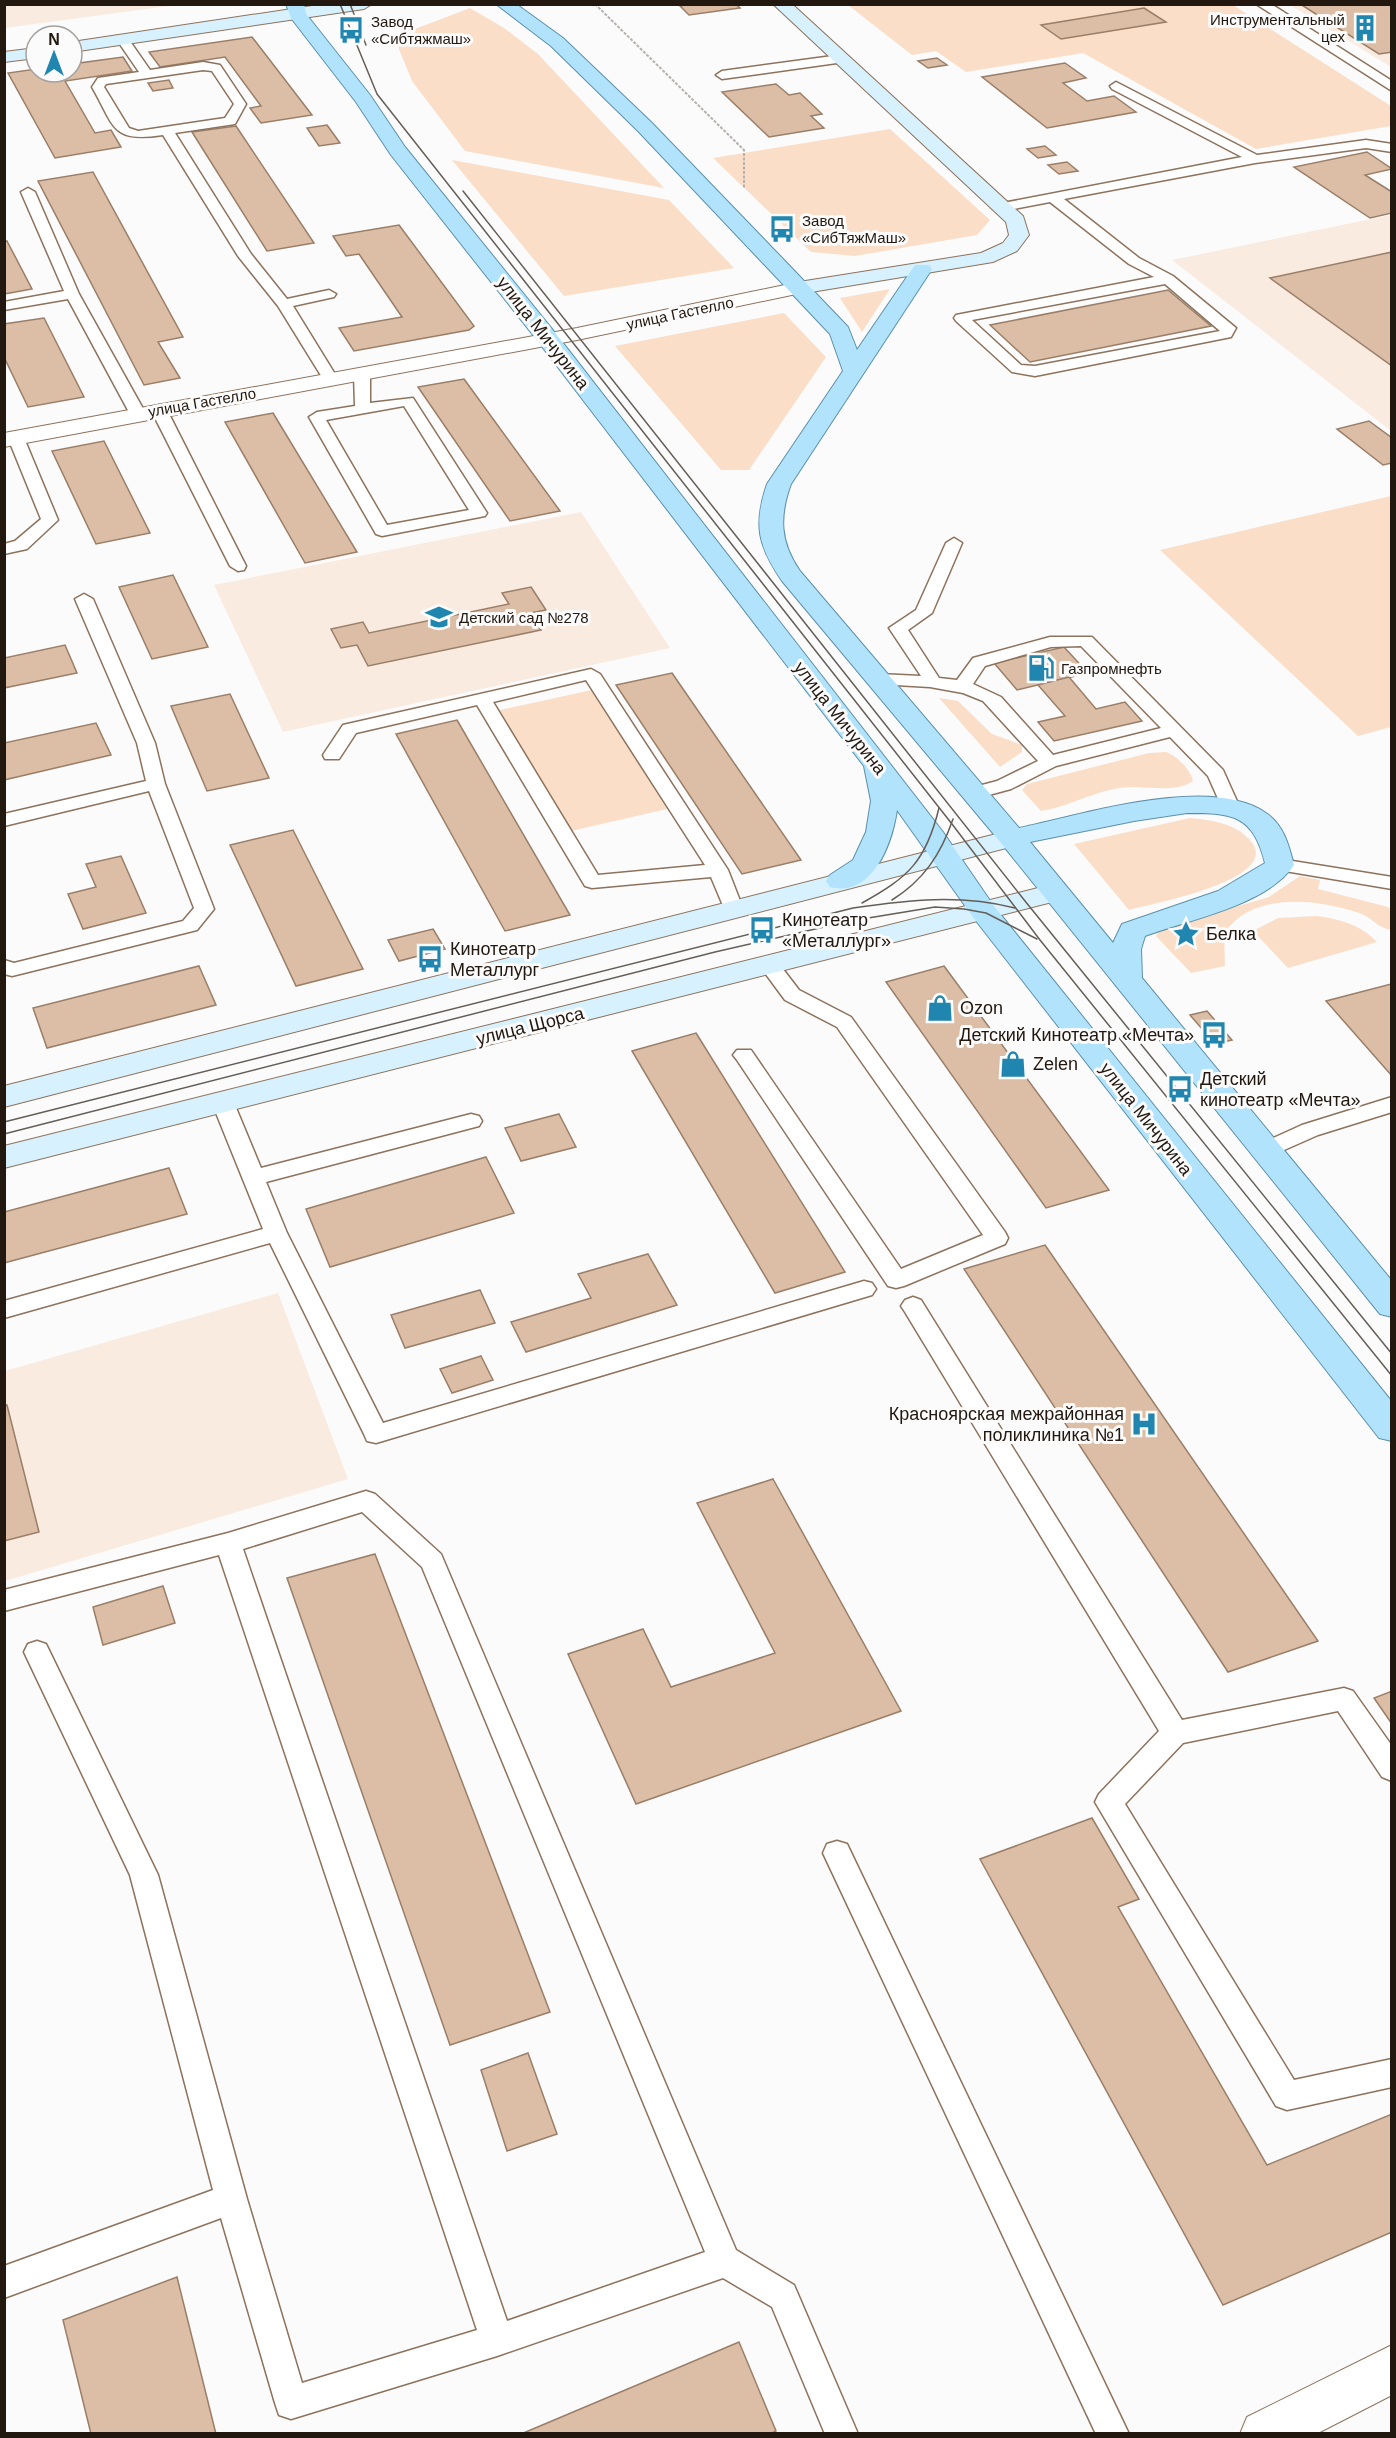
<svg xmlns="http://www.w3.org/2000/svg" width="1396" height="2438" viewBox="0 0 1396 2438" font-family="Arial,sans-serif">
  <rect width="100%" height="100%" fill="#fbfbfb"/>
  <g fill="#faebe0">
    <path d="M 5,4 L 176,4 L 176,5 L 5,28 Z"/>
    <path d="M 1290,5 L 1391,5 L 1391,67 Z"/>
    <path d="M 1391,215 L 1391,431 L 1172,260 Z"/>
    <path d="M 581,512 L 670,648 L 283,732 L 214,585 Z"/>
    <path d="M 278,1293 L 348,1479 L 5,1581 L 5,1371 Z"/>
  </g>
  <g fill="#fadec8">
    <path d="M 848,5 L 1233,5 L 1391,106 L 1391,126 L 1256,149 L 1083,53 L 966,72 L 936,51 L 912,55 Z"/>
    <path d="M 470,8 L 504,28 L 538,54 L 664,188 L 465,151 L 412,81 L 394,37 Z"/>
    <path d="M 890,129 L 990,220 L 977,235 L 855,256 L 811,252 L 713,158 Z"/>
    <path d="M 452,160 L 669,200 L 734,268 L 564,296 Z"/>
    <path d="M 890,289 L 862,332 L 840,298 Z"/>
    <path d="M 784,313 L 826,357 L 749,470 L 721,470 L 615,346 Z"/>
    <path d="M 1391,496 L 1391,727 L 1358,736 L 1160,550 Z"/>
    <path d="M 592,690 L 667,809 L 571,831 L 500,710 Z"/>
    <path d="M 939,698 L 958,701 L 992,734 L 1022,745 L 1022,752 L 1000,767 Z"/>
    <path d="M 1166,752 C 1176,755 1191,770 1193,781 C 1171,795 1143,784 1119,788 C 1092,792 1068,807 1041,811 L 1022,790 L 1027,784 L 1149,753 Z"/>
    <path d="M 1190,818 C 1211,820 1234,823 1249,839 C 1288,879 1150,904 1129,910 L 1074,844 Z"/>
    <path d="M 1300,876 L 1320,880 L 1318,889 L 1388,907 L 1391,910 L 1391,930 C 1377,928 1372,917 1359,913 C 1323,901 1275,894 1241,916 C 1235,920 1229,927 1224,932 L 1225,966 L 1191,973 L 1156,936 L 1160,929 L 1269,897 Z"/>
    <path d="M 1317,916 C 1339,919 1361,925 1377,942 L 1288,968 L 1253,931 L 1278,918 Z"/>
  </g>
  <g fill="#dcbea6" stroke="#9a7e68" stroke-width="1.5">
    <path d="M 690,4 L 736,4 L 740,8 L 689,15 L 680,6 Z"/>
    <path d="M 1300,4 L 1392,4 L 1392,52 L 1379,54 Z"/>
    <path d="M 1144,8 L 1166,22 L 1061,39 L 1041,25 Z"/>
    <path d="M 252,37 L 312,115 L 261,123 L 250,108 L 261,106 L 225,57 L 160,67 L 149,52 Z"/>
    <path d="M 123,57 L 132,71 L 65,81 L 95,133 L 111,130 L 121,147 L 55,158 L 8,73 L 36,69 L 36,72 L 72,72 L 72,64 Z"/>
    <path d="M 937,58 L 947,65 L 928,68 L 918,61 Z"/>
    <path d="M 1065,63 L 1086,78 L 1063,83 L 1087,101 L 1114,96 L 1136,112 L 1047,128 L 982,77 Z"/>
    <path d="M 169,80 L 173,88 L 153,91 L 148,83 Z"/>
    <path d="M 776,84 L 789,95 L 800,93 L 822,114 L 811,116 L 824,128 L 769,137 L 722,92 Z"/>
    <path d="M 327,125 L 340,143 L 319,146 L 307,128 Z"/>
    <path d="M 236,126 L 314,243 L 267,251 L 192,132 Z"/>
    <path d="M 1045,146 L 1056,155 L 1038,158 L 1027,149 Z"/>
    <path d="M 1367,152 L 1392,169 L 1365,175 L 1392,192 L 1392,213 L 1370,218 L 1294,167 Z"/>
    <path d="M 1067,162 L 1078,171 L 1059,174 L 1048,165 Z"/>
    <path d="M 93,172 L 183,337 L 158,342 L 180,378 L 144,385 L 38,181 Z"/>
    <path d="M 399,225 L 474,326 L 469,330 L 354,351 L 339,328 L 402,317 L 359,254 L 346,256 L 333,236 Z"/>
    <path d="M 7,241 L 32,289 L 4,294 L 4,242 Z"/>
    <path d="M 1392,252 L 1392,366 L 1270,278 Z"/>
    <path d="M 1168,290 L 1211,326 L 1030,362 L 990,325 Z"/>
    <path d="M 44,318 L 84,397 L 28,407 L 4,357 L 4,324 Z"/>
    <path d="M 464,379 L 560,511 L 510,521 L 418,387 Z"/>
    <path d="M 273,413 L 357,552 L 305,563 L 225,422 Z"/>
    <path d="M 1369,421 L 1392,438 L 1392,463 L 1383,465 L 1337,429 Z"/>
    <path d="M 104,441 L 150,533 L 96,544 L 52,451 Z"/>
    <path d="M 173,575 L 208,647 L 152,659 L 119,587 Z"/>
    <path d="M 531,587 L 546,610 L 530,613 L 541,630 L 368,666 L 357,645 L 341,648 L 331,629 L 363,622 L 369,633 L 509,604 L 502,593 Z"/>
    <path d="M 65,645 L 77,673 L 4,688 L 4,658 Z"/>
    <path d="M 1064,647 L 1088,673 L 1017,690 L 994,663 Z"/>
    <path d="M 672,673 L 801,860 L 742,874 L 616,685 Z"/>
    <path d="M 1069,677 L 1096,709 L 1125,702 L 1142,721 L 1054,741 L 1038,722 L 1065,716 L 1038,685 Z"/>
    <path d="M 230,694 L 269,778 L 207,791 L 171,706 Z"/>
    <path d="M 457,720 L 570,915 L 505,931 L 396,734 Z"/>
    <path d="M 96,723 L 111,755 L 4,780 L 4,743 Z"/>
    <path d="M 293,830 L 363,969 L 296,986 L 230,845 Z"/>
    <path d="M 121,856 L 146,913 L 83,929 L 68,894 L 96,887 L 86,864 Z"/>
    <path d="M 433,929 L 445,949 L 399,961 L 388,940 Z"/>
    <path d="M 199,966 L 216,1005 L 47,1048 L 33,1008 Z"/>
    <path d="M 944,966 L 1109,1190 L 1046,1208 L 886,982 Z"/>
    <path d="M 1391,984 L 1392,985 L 1392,1076 L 1326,1001 Z"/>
    <path d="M 1207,1011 L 1232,1040 L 1215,1044 L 1190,1015 Z"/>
    <path d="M 696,1033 L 845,1272 L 775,1293 L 632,1051 Z"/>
    <path d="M 559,1114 L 576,1147 L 521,1161 L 505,1128 Z"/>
    <path d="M 486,1157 L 514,1213 L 330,1267 L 306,1209 Z"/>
    <path d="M 169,1168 L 187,1214 L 4,1263 L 4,1212 Z"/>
    <path d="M 1045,1245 L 1318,1641 L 1228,1672 L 964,1269 Z"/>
    <path d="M 648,1254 L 677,1305 L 526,1352 L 511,1322 L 591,1298 L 578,1274 Z"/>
    <path d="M 480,1290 L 495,1323 L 405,1348 L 391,1315 Z"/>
    <path d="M 481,1356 L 493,1380 L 452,1393 L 440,1369 Z"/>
    <path d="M 4,1405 L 7,1405 L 39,1532 L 4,1541 Z"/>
    <path d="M 773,1479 L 901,1711 L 636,1804 L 568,1654 L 643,1629 L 671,1687 L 775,1653 L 697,1503 Z"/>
    <path d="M 375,1554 L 550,2012 L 450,2045 L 287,1578 Z"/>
    <path d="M 163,1586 L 175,1623 L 103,1645 L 93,1607 Z"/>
    <path d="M 1392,1691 L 1392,1724 L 1374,1698 Z"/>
    <path d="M 1092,1818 L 1139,1899 L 1118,1907 L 1267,2165 L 1392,2114 L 1392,2232 L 1223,2305 L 980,1859 Z"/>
    <path d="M 528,2053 L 557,2134 L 507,2151 L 481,2070 Z"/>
    <path d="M 177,2277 L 216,2434 L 91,2434 L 63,2320 Z"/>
    <path d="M 739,2342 L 776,2431 L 770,2434 L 521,2434 Z"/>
  </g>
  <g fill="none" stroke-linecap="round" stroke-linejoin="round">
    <defs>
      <g id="service">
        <path d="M 1256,4 L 1271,4 L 1392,81 L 1392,91 Z"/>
        <path d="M 123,36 L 127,37 L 150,70 L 203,62 L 220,65 L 246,104 L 235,124 L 175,133 L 251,254 L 287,299 L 329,290 L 336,294 L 334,297 L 293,306 L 338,379 L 335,382 L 325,382 L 278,306 L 238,256 L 163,135 C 111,143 115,127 92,87 L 98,78 L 139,72 L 117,40 ZM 203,70 L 212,71 L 234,104 L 225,118 L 138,131 L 129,128 L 104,87 L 106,84 Z"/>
        <path d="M 840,55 L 844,56 L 844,62 L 722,79 L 716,75 L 722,71 Z"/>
        <path d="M 1116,82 L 1257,155 L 1366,140 L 1392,144 L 1392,152 L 1366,148 L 1255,163 L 1064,199 L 1139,258 L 1173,276 L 1236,328 L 1231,337 L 1226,338 L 1035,376 L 1012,372 L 956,321 L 954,318 L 956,315 L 1154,277 L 1129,264 L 1050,202 L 1003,211 L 996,207 L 998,204 L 1242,157 L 1112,89 L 1110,86 ZM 1165,284 L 1220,331 L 1035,366 L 1021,365 L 972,320 Z"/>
        <path d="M 28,188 L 35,192 L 79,294 L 146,414 L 143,417 L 138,419 L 130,414 L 68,299 L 4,310 L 4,302 L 64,291 L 21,192 Z"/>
        <path d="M 362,369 L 370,374 L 370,403 L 413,398 L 487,513 L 485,516 L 382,536 L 376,534 L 309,417 L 317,412 L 355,406 L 354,374 ZM 404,406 L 469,510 L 387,525 L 326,420 Z"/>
        <path d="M 159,405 L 167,410 L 246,566 L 244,570 L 238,571 L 230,566 L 151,410 Z"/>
        <path d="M 16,433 L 24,438 L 58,520 L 27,549 L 4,554 L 4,544 L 15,541 L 41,519 L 8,438 Z"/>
        <path d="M 954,538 L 962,543 L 932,613 L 908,630 L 939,678 L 957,680 L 973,658 L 1050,637 L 1092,637 L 1223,770 L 1240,808 L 1238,812 L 1224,812 L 1208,776 L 1170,737 L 1056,766 L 1011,789 L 974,799 L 967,797 L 965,793 L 967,789 L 997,781 L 1038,761 L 983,701 L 963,693 L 930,687 L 878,684 L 869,679 L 878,674 L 921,676 L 889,628 L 916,610 L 946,543 ZM 1081,646 L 1161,728 L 1053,755 L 1001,697 L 973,684 L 985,666 L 1051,647 Z"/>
        <path d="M 84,594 L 93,599 L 155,743 L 165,784 L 214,909 L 197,930 L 12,976 L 4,974 L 4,960 L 14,963 L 183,921 L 194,908 L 149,791 L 4,826 L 4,814 L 146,781 L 137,743 L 75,599 Z"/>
        <path d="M 591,669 L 600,674 L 728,870 L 744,911 L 741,915 L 727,915 L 711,877 L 592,888 L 585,886 L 477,705 L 356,733 L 339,759 L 325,759 L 323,755 L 343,725 ZM 586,680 L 705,865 L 598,875 L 493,702 Z"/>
        <path d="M 1280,859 L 1392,877 L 1392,889 L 1273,869 L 1270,865 L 1273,861 Z"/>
        <path d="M 769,959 L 776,960 L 799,990 L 851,1017 L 1005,1232 L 1008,1238 L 1005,1244 L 904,1286 L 896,1288 L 888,1286 L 737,1060 L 733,1055 L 737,1050 L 751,1050 L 901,1269 L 983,1235 L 837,1027 L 785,1000 L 759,965 L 762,960 Z"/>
        <path d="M 223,1096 L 231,1098 L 234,1103 L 261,1168 L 471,1114 L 479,1116 L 482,1121 L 479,1126 L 266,1182 L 287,1233 L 383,1423 L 864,1281 L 872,1283 L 876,1289 L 872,1295 L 376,1443 L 367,1441 L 364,1434 L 270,1243 L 4,1318 L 4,1301 L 263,1229 L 212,1103 L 215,1098 Z"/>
        <path d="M 1392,1097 L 1392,1112 L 1318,1135 L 1266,1158 L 1258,1155 L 1255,1150 L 1258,1145 L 1302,1125 Z"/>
        <path d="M 913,1297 L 921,1300 L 1182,1720 L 1344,1688 L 1353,1691 L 1392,1746 L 1392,1781 L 1382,1777 L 1338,1711 L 1183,1743 L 1125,1804 L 1294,2080 L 1392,2059 L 1392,2087 L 1287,2110 L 1276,2106 L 1095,1802 L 1099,1794 L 1159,1731 L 905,1312 L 901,1306 L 905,1300 Z"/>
        <path d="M 366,1491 L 375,1494 L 441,1554 L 736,2250 L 794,2285 L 858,2434 L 825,2434 L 772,2307 L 723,2278 L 497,2356 L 291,2419 L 279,2415 L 275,2403 L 221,2218 L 4,2298 L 4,2266 L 213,2190 L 130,1875 L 24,1652 L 28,1644 L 37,1641 L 46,1644 L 158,1875 L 247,2199 L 302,2383 L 477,2330 L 219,1555 L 4,1611 L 4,1590 L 228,1533 ZM 362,1512 L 422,1567 L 705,2252 L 507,2321 L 243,1549 Z"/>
        <path d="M 837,1841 L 847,1844 L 1129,2434 L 1096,2434 L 823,1853 L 827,1844 Z"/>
      </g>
      <path id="minor" d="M 799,282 L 806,284 L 810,288 L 806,292 L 577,340 L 4,447 L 4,433 L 577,328 Z"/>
      <path id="tertiary" d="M 1392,2345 L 1392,2395 L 1316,2434 L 1240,2434 L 1247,2417 Z"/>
      <g id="secondary">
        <path d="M 325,4 L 372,4 L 364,9 L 72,52 L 72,42 Z"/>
        <path d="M 773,4 L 792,4 L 1023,216 L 1029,235 L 1017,251 L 993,262 L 799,294 L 792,292 L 788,288 L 792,284 L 799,282 L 981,253 L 1003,243 L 1009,235 L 1006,222 Z"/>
        <path d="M 36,48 L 36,58 L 4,62 L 4,52 Z"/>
        <path d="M 1012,830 L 1022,832 L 1026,838 L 1022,844 L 4,1107 L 4,1086 Z"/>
        <path d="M 1054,884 L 1064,887 L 1068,893 L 1064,899 L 4,1168 L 4,1146 Z"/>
      </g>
      <g id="primary">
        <path d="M 286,4 L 304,4 L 306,14 L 370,95 L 405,147 L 556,334 L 943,832 L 993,905 L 1392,1402 L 1392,1441 L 1379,1438 L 973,917 L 897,810 C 892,843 873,898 830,887 L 826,881 L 830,875 L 853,860 L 866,832 L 871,801 L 864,766 L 540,344 L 391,155 L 356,102 L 291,18 Z"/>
        <path d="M 496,4 L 516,4 L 563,38 L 652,123 L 784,260 L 848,327 L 857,350 L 915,265 L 929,265 L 932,269 L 791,484 C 779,517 780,542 800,571 L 1019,828 C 1082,815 1210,774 1266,813 C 1284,825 1289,846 1294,865 C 1266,906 1190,919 1145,936 L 1141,949 L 1142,978 L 1392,1281 L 1392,1317 L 1380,1314 L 1002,844 L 782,581 C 758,546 753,525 767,484 L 843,371 L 830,334 L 638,131 L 551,46 ZM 1187,813 C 1233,813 1253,815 1265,863 L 1218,891 L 1122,924 L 1113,943 L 1030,842 L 1134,821 Z"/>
      </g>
    </defs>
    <use href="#service" stroke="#8d725c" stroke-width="3"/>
    <use href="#minor" stroke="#8d725c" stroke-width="2"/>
    <use href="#tertiary" stroke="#8d725c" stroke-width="2"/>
    <use href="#secondary" stroke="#8d725c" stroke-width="2"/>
    <use href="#primary" stroke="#5d90a8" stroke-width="2"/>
    <path stroke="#b4b1ae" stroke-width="2" stroke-dasharray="3 1.5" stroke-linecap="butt" d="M 595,4 L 744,150 L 744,189"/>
    <use href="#service" fill="#fff" fill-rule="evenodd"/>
    <use href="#minor" fill="#fff" fill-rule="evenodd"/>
    <use href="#tertiary" fill="#fff" fill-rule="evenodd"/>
    <use href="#secondary" fill="#d8f1fe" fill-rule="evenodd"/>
    <use href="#primary" fill="#b1e3fc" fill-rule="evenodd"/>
    <g stroke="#655e57" stroke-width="1.5">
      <path d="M 340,4 L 377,94 L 952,824 L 1040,940 L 1392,1376"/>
      <path d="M 350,4 L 366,45"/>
      <path d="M 463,191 L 1025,901 L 1392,1354"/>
      <path d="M 892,900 C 924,880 941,854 953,819"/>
      <path d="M 862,903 C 909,877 926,861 939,808"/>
      <path d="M 4,1122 L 853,908 C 909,900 959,894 1015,908"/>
      <path d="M 4,1134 L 715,952 L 850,921 L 935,907 L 964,909 L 986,913 L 1037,939"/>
    </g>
  </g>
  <defs>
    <symbol id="building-bare" viewBox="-9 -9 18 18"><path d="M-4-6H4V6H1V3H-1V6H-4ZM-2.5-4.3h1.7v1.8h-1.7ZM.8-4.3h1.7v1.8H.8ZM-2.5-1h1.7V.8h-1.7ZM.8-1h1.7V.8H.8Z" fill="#2086af" stroke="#fbfbfb" stroke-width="2.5" paint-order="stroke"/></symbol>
    <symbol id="bus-bare" viewBox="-9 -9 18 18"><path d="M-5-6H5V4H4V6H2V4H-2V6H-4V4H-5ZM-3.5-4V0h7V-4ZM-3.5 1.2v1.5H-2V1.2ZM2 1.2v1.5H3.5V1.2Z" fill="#2086af" stroke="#fbfbfb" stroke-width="2.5" paint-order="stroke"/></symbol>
    <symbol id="school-bare" viewBox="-9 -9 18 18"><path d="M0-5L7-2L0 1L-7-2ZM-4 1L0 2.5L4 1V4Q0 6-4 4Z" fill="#2086af" stroke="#fbfbfb" stroke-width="2.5" paint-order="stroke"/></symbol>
    <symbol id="fuel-bare" viewBox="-9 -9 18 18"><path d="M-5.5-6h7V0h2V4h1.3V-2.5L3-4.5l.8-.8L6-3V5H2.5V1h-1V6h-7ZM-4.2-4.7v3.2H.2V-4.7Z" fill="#2086af" stroke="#fbfbfb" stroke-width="2.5" paint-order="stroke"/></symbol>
    <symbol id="sight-bare" viewBox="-9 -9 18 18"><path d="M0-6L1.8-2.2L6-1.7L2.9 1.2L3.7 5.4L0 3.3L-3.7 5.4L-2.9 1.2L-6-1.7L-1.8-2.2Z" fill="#2086af" stroke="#fbfbfb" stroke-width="2.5" paint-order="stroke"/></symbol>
    <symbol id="shop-bare" viewBox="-9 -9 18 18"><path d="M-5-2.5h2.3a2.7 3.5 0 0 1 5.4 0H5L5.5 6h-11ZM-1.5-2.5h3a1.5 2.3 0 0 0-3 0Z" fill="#2086af" stroke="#fbfbfb" stroke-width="2.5" paint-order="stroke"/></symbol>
    <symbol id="hospital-bare" viewBox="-9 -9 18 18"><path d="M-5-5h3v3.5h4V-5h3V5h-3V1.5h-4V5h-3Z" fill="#2086af" stroke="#fbfbfb" stroke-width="2.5" paint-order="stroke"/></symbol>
  </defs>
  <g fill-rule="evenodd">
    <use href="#building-bare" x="1346" y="9" width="38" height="38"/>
    <use href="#bus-bare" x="332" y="11" width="38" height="38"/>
    <use href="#bus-bare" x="763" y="210" width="38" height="38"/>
    <use href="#school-bare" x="420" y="598" width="38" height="38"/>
    <use href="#fuel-bare" x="1022" y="649" width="38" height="38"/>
    <use href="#bus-bare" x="743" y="911" width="38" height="38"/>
    <use href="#sight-bare" x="1167" y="915" width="38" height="38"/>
    <use href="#bus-bare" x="411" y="940" width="38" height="38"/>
    <use href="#shop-bare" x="921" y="989" width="38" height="38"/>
    <use href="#bus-bare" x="1195" y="1016" width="38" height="38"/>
    <use href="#shop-bare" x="994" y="1045" width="38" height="38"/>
    <use href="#bus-bare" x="1161" y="1070" width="38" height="38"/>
    <use href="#hospital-bare" x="1125" y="1405" width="38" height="38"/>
  </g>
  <g text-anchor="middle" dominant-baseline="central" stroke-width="6" stroke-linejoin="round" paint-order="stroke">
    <g font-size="15" fill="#22180f" stroke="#fbfbfb" text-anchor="start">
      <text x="1345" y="19" text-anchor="end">Инструментальный<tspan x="1345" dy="17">цех</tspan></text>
      <text x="371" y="21">Завод<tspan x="371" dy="17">«Сибтяжмаш»</tspan></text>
      <text x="802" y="220">Завод<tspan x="802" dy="17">«СибТяжМаш»</tspan></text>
      <text x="459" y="617">Детский сад №278</text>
      <text x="1061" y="668">Газпромнефть</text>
    </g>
    <g font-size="15" fill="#22180f" stroke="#fbfbfb">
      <text transform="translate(680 313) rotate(-12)">улица Гастелло</text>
      <text transform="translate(202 402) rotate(-10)">улица Гастелло</text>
    </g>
    <g font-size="18" fill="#22180f" stroke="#fbfbfb">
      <text transform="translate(543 333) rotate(52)">улица Мичурина</text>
      <text transform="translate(840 718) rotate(52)">улица Мичурина</text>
      <text transform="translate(530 1026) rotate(-14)">улица Щорса</text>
      <text transform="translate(1146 1119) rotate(52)">улица Мичурина</text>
    </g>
    <g font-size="18" fill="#22180f" stroke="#fbfbfb" text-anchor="start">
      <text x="782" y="920">Кинотеатр<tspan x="782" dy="21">«Металлург»</tspan></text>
      <text x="1206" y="934">Белка</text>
      <text x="450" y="949">Кинотеатр<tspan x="450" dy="21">Металлург</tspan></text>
      <text x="960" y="1008">Ozon</text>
      <text x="1194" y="1035" text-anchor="end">Детский Кинотеатр «Мечта»</text>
      <text x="1033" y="1064">Zelen</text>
      <text x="1200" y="1079">Детский<tspan x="1200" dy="21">кинотеатр «Мечта»</tspan></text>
      <text x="1124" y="1414" text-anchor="end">Красноярская межрайонная<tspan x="1124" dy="21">поликлиника №1</tspan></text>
    </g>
  </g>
  <rect width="1396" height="2438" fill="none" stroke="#22180f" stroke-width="12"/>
  <g transform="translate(54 54)"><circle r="28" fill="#fbfbfb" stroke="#a4a09d" stroke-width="1.5"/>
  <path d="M0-4.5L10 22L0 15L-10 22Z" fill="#2086af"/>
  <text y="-9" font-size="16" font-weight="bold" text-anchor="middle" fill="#22180f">N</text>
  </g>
</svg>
